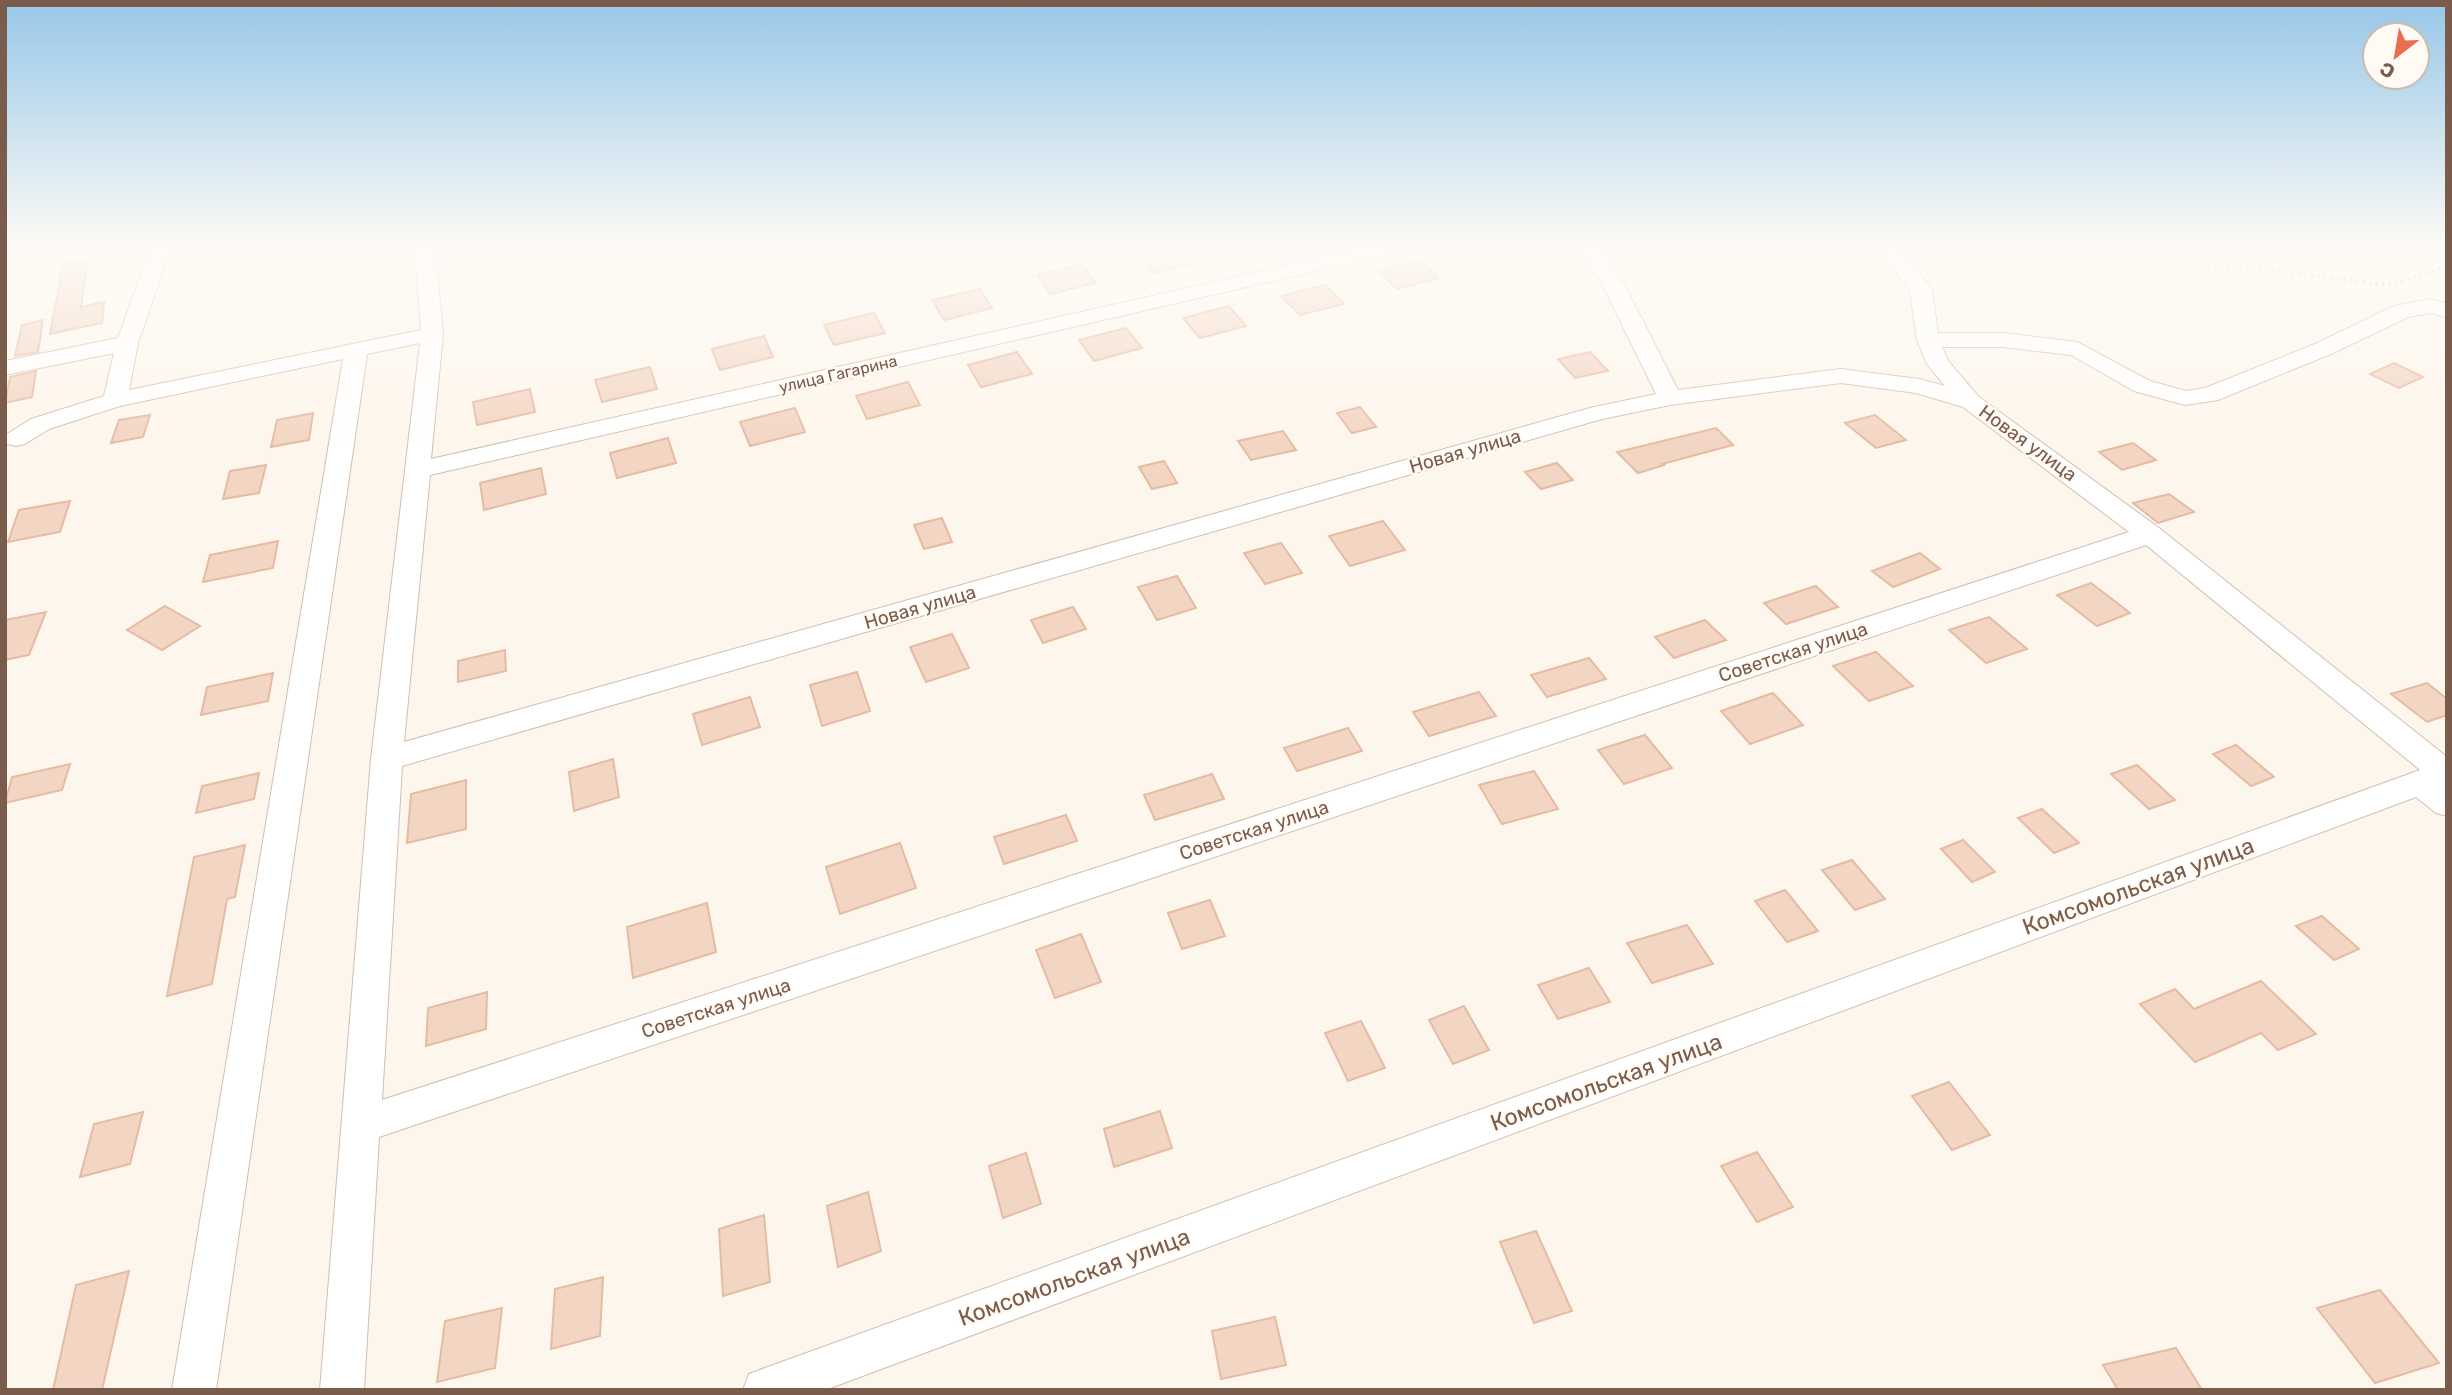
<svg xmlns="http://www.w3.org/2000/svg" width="2452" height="1395" viewBox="0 0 2452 1395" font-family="Rubik,sans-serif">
  <rect width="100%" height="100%" fill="#fdf6ec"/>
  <g fill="#f3d5c3" stroke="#e6bba3" stroke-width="2">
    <path d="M 1159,250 L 1212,250 L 1213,258 L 1153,273 L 1138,255 Z"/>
    <path d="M 88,259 L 81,307 L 104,302 L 102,323 L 50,334 L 63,264 Z"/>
    <path d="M 1419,260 L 1439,278 L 1397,289 L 1378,271 Z"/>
    <path d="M 1082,265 L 1096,283 L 1050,294 L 1037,275 Z"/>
    <path d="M 1325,285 L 1344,304 L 1300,315 L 1281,296 Z"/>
    <path d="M 980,289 L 992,308 L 944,320 L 932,300 Z"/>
    <path d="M 1229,306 L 1246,326 L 1200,338 L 1183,318 Z"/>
    <path d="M 874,313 L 885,333 L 834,345 L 824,325 Z"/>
    <path d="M 43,320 L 38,352 L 15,356 L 22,325 Z"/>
    <path d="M 1126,328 L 1142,348 L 1094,361 L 1079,340 Z"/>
    <path d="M 764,336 L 773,357 L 720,370 L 712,349 Z"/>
    <path d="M 1017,352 L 1032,374 L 981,387 L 968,365 Z"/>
    <path d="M 1590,352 L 1608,371 L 1575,378 L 1558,359 Z"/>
    <path d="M 2394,363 L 2423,377 L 2399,388 L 2370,374 Z"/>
    <path d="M 650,367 L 657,389 L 602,402 L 595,380 Z"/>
    <path d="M 36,371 L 32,397 L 5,403 L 10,377 Z"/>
    <path d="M 908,382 L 920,405 L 867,419 L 856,396 Z"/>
    <path d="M 530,389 L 535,412 L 477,425 L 473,402 Z"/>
    <path d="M 1360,407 L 1376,427 L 1352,433 L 1337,413 Z"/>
    <path d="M 795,408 L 805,432 L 750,446 L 740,422 Z"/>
    <path d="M 313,413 L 309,440 L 271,447 L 277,420 Z"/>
    <path d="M 150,415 L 143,437 L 111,443 L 119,420 Z"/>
    <path d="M 1875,415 L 1906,440 L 1876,448 L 1845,423 Z"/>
    <path d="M 1716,428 L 1733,445 L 1662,464 L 1664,465 L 1638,473 L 1617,452 Z"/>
    <path d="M 1283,431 L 1296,450 L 1251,460 L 1238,441 Z"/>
    <path d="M 668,438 L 676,463 L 617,478 L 610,453 Z"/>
    <path d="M 2133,443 L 2156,460 L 2122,470 L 2099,452 Z"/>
    <path d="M 1164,461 L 1177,483 L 1152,489 L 1139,467 Z"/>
    <path d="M 1557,463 L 1573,480 L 1541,489 L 1525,472 Z"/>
    <path d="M 266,465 L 259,493 L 223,499 L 230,471 Z"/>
    <path d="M 541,468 L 546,494 L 484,510 L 480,483 Z"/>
    <path d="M 2169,494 L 2194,512 L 2158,523 L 2133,503 Z"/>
    <path d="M 70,501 L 60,532 L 8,542 L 19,510 Z"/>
    <path d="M 942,518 L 952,542 L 924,549 L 914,525 Z"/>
    <path d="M 1383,521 L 1405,550 L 1350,566 L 1329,536 Z"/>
    <path d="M 278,541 L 273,568 L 203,582 L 210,555 Z"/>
    <path d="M 1281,543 L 1302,573 L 1265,584 L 1244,553 Z"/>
    <path d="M 1920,553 L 1940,569 L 1893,587 L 1872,571 Z"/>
    <path d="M 1177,576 L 1196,608 L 1157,620 L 1138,587 Z"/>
    <path d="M 2091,583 L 2130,613 L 2097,626 L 2057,595 Z"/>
    <path d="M 1816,586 L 1838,607 L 1786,624 L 1764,603 Z"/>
    <path d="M 165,606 L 200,626 L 162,650 L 127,630 Z"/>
    <path d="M 1073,607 L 1086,629 L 1043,643 L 1031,620 Z"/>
    <path d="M 46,612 L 29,655 L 5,660 L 5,620 Z"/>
    <path d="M 1989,617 L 2027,649 L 1986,663 L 1949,630 Z"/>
    <path d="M 1705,620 L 1726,640 L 1674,658 L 1655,637 Z"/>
    <path d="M 952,634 L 969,668 L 926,682 L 910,647 Z"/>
    <path d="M 505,650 L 506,671 L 458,682 L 458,661 Z"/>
    <path d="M 1876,652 L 1913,686 L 1869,701 L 1833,666 Z"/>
    <path d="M 1589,658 L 1606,679 L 1547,697 L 1531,675 Z"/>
    <path d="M 857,672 L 870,711 L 822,726 L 810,685 Z"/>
    <path d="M 273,673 L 268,701 L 201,715 L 207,687 Z"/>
    <path d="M 2427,683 L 2447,699 L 2447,715 L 2427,722 L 2391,694 Z"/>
    <path d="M 1479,692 L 1496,716 L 1429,736 L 1413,712 Z"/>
    <path d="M 1773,693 L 1803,725 L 1750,744 L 1721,711 Z"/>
    <path d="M 750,697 L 760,727 L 702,745 L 693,714 Z"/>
    <path d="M 1348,728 L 1362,751 L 1297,771 L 1284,748 Z"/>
    <path d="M 1645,735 L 1672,768 L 1624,784 L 1598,750 Z"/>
    <path d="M 2236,745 L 2274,777 L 2251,786 L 2213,754 Z"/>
    <path d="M 613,759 L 619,797 L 574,811 L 569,772 Z"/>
    <path d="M 70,764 L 62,790 L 5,803 L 12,777 Z"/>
    <path d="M 2137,765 L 2175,800 L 2149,809 L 2111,774 Z"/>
    <path d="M 1534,771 L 1558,809 L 1502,824 L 1479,785 Z"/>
    <path d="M 259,773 L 254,799 L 196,813 L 202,786 Z"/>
    <path d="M 1212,774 L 1224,799 L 1155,820 L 1144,795 Z"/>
    <path d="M 466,780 L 466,829 L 407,843 L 411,794 Z"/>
    <path d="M 2042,809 L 2079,843 L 2054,853 L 2018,818 Z"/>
    <path d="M 1066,815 L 1077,841 L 1004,864 L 994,837 Z"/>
    <path d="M 1963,840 L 1995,872 L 1972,882 L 1941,849 Z"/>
    <path d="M 900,843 L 916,888 L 840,914 L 826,867 Z"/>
    <path d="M 245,845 L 235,897 L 227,899 L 212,984 L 167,996 L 194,857 Z"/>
    <path d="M 1852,860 L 1885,899 L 1855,910 L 1822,870 Z"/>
    <path d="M 1785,890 L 1818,931 L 1787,942 L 1755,901 Z"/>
    <path d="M 1210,900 L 1225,936 L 1182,949 L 1168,913 Z"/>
    <path d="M 707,903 L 716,952 L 633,978 L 627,927 Z"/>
    <path d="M 2322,916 L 2359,949 L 2334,960 L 2296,926 Z"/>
    <path d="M 1687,925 L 1713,964 L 1652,983 L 1627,943 Z"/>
    <path d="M 1081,934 L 1101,982 L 1055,998 L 1036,950 Z"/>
    <path d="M 1589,968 L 1610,1002 L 1558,1019 L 1538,985 Z"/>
    <path d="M 2261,981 L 2316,1034 L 2278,1050 L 2261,1033 L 2195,1062 L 2140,1004 L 2175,989 L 2194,1009 Z"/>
    <path d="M 487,992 L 486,1029 L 426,1046 L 428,1008 Z"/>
    <path d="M 1464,1006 L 1489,1050 L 1453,1064 L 1429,1020 Z"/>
    <path d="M 1361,1021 L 1385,1068 L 1348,1081 L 1325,1033 Z"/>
    <path d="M 1949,1082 L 1990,1135 L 1952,1150 L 1912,1096 Z"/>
    <path d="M 1160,1111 L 1172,1148 L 1114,1167 L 1104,1129 Z"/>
    <path d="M 143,1112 L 130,1164 L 80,1177 L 94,1124 Z"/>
    <path d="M 1757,1152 L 1793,1207 L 1757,1222 L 1721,1166 Z"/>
    <path d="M 1026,1153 L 1041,1204 L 1003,1218 L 989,1166 Z"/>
    <path d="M 868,1192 L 881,1251 L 838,1267 L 827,1206 Z"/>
    <path d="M 764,1215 L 770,1282 L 723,1296 L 719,1229 Z"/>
    <path d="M 1536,1231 L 1572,1311 L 1534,1323 L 1500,1242 Z"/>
    <path d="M 129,1271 L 102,1390 L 53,1390 L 76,1285 Z"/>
    <path d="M 603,1277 L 600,1336 L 551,1349 L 555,1289 Z"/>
    <path d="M 2380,1290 L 2439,1363 L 2375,1383 L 2317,1308 Z"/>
    <path d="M 502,1308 L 495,1368 L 437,1382 L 445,1321 Z"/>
    <path d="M 1275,1317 L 1286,1365 L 1221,1379 L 1212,1331 Z"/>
    <path d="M 2176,1348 L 2202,1390 L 2118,1390 L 2103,1365 Z"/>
  </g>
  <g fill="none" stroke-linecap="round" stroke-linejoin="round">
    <defs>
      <path id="minor" d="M 150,250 L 170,250 L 138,343 L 129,390 L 421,330 L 415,250 L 435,250 L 443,334 L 431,459 L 1355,250 L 1391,250 L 1388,254 L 1381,256 L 430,475 L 404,742 L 1590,408 L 1656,394 L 1603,286 L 1580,250 L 1600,250 L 1625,286 L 1678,390 L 1841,369 L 1919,379 L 1945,386 L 1927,364 L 1917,340 L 1910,291 L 1880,250 L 1900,250 L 1929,285 L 1932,290 L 1938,333 L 2003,333 L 2077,342 L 2150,381 L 2186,391 L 2205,388 L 2315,344 L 2394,306 L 2431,299 L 2447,304 L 2447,317 L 2430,313 L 2408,317 L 2331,354 L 2218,400 L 2185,405 L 2134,391 L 2071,355 L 2003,347 L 1942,347 L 1949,362 L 1979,397 L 2159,528 L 2447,757 L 2447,816 L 2436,813 L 2416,797 L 825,1390 L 743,1390 L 749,1374 L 765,1368 L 2420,770 L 2146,545 L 379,1137 L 364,1390 L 320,1390 L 371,759 L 420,343 L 367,354 L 216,1390 L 172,1390 L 343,359 L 120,406 L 49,429 L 25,444 L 16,446 L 7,444 L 7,434 L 31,419 L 104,396 L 114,353 L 5,375 L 5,361 L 118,338 ZM 1841,383 L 1916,393 L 1963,407 L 2129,532 L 382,1100 L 402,766 L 1602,419 L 1670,405 Z"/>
    </defs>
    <use href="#minor" stroke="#d1beb0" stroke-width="2"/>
    <g stroke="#d9b8a5" stroke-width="3.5" stroke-dasharray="2 4.5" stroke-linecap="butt">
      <path d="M 2007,250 L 2149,266 L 2244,267 L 2388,285 L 2447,267"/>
      <path d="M 1922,258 L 1951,250"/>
    </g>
    <use href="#minor" fill="#fff" fill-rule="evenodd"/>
  </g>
  <linearGradient id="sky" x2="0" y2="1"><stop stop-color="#97c7e8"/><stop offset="0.56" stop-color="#fefbf6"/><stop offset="1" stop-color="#fefbf6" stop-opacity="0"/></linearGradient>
  <rect width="2452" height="445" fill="url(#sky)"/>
  <g text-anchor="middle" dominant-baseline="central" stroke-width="5" stroke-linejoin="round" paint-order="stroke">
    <g font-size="16" fill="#7a5c4d" stroke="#fffaf3">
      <text transform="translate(838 374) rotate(-13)">улица Гагарина</text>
    </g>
    <g font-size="19" fill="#7a5c4d" stroke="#fffaf3">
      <text transform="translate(2028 443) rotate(36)">Новая улица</text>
      <text transform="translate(1465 451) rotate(-16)">Новая улица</text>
      <text transform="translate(920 607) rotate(-16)">Новая улица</text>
      <text transform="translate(1793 652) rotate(-18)">Советская улица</text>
      <text transform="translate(1254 830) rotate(-18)">Советская улица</text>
      <text transform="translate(716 1008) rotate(-18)">Советская улица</text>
    </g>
    <g font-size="23" fill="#7a5c4d" stroke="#fffaf3">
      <text transform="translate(2138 886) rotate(-20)">Комсомольская улица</text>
      <text transform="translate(1606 1082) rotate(-20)">Комсомольская улица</text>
      <text transform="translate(1074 1277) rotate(-20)">Комсомольская улица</text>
    </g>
  </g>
  <rect width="2452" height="1395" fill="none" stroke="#7a5c4d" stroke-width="14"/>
  <g transform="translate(2396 56) rotate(211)"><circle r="33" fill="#fffaf3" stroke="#cabbb1" stroke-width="2"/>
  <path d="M0-5L12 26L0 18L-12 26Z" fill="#e76f51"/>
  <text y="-10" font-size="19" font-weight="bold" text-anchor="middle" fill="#7a5c4d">С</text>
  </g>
</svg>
